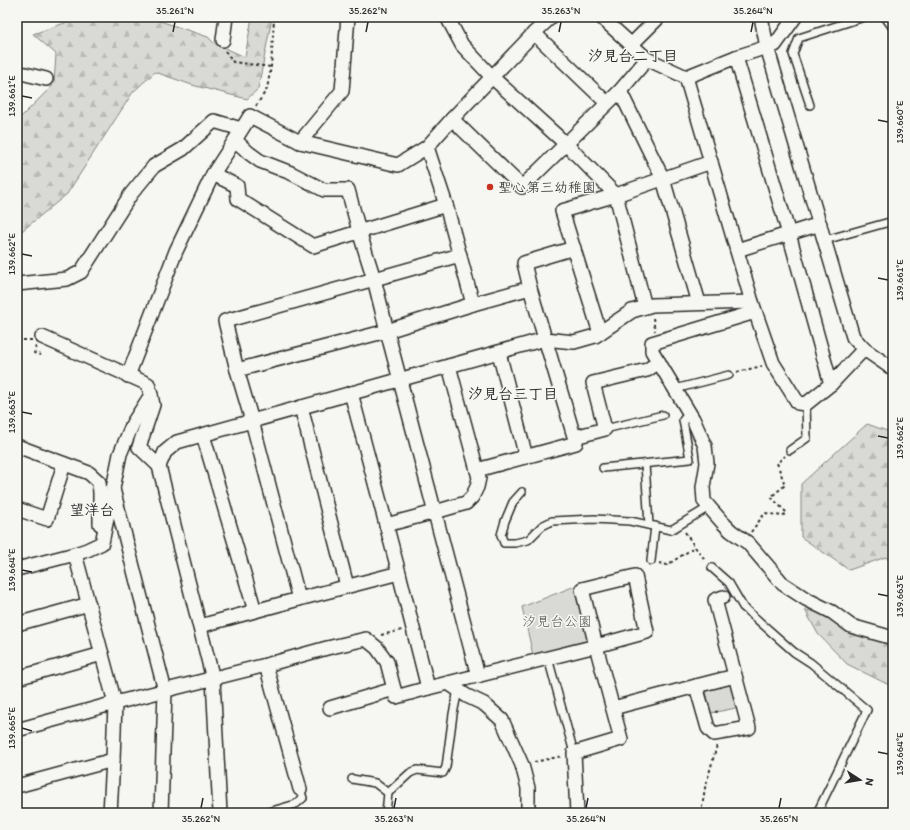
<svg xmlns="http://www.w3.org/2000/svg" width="910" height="830" viewBox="0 0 910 830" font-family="Itim,'Klee One',sans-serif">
  <defs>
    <pattern id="forest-firs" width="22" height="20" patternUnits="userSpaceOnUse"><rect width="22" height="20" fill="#d9d9d5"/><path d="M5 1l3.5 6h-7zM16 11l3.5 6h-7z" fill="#babab7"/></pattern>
  </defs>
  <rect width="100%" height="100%" fill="#f6f6f2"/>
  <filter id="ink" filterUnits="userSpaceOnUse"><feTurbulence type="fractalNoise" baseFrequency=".025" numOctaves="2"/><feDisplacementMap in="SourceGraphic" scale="8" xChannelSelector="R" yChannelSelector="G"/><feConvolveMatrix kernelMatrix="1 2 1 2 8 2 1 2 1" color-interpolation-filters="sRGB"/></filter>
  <g filter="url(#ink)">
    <g fill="#d9d9d5" stroke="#828280">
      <path d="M 575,586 L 589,640 L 533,655 L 522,607 Z"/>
      <path d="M 730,681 L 736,708 L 711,713 L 705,687 Z"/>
    </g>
    <g fill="url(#forest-firs)" stroke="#828280">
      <path d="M 252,17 L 271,17 L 271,23 L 258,89 L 247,99 L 192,85 L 155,72 L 133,92 L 67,194 L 17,235 L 17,121 L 54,84 L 56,54 L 33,34 L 79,18 L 154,19 L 208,37 L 214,43 L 245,57 Z"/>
      <path d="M 867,424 L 893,433 L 893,566 L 886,557 L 849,570 L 801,537 L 801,484 Z"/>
      <path d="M 805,610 L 850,617 L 893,648 L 893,687 L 847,664 L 818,634 Z"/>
    </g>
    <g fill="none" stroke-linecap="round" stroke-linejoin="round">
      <defs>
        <g id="lane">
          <path d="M 885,17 L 893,28"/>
          <path d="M 810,105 L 793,54 L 799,38 L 864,17"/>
          <path d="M 825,240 L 893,221"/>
          <path d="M 675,389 L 729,375"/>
          <path d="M 605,429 L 663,415"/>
          <path d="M 790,450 L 807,438 L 806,404"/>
          <path d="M 645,464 L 649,525"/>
          <path d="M 603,468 L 690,459 L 683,420 L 689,413"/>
          <path d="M 522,492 L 513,502 L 505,521 L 501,535 L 504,543 L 515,543 L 528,540 L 542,526 L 552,521 L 594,519 L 630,521 L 671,530 L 709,507"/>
          <path d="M 651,561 L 655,526"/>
          <path d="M 712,568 L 729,583 L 743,607 L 794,652 L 811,663 L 867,710 L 817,813"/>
          <path d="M 548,658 L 574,753"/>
          <path d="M 352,779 L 375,783 L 388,793"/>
          <path d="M 265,813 L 296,804 L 303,798 L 300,789"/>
          <path d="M 386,813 L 388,793 L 410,773 L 417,770 L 443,773 L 446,767 L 453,714 L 458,690"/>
        </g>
        <g id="street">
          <path d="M 447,17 L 462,45 L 493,78 L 566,144 L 616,195 L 562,211 L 600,333"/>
          <path d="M 551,17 L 534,33 L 452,119 L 522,187 L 620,91 L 663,179 L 699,303"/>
          <path d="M 601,17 L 647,59 L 686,77"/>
          <path d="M 761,17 L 767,47 L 736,57 L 686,77 L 752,302 L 773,363 L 798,403 L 806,404 L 831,384 L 864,349 L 853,337 L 767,47 L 775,45 L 795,17"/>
          <path d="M 534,33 L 607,103"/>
          <path d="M 223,40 L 226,17"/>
          <path d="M 631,45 L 659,17"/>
          <path d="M 736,57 L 789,234 L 831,384"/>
          <path d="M 17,72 L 46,79"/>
          <path d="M 620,91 L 647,59"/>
          <path d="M 452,119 L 427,147 L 398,165 L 300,142 L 250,116 L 235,140 L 249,153 L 260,161 L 291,173 L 324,190 L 348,190 L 359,231 L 374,279 L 387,331 L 478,676"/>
          <path d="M 300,142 L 342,91 L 348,17"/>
          <path d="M 427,147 L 446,205 L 473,304"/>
          <path d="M 213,174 L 237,186 L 238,199 L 313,246 L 446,205"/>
          <path d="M 737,250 L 820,224"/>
          <path d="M 17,284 L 67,279 L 81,272 L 131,194 L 154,166 L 183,149 L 214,121 L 241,129"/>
          <path d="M 530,288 L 524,263 L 574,248"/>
          <path d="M 645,307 L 616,195 L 711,162"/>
          <path d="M 755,312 L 652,343 L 652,351 L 693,419 L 705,446 L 707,463 L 703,487 L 704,501 L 709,507 L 723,523 L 731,531 L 748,543 L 783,584 L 806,599 L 832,612 L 851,626 L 893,638"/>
          <path d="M 42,337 L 148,384 L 151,395 L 153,405 L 139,447 L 159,466"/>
          <path d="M 864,349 L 893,369"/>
          <path d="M 499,353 L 526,457"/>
          <path d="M 237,370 L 225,321 L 460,255"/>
          <path d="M 128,376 L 176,251 L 213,174 L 235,140"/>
          <path d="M 351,393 L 399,573 L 299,599 L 252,421 L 237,370 L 387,331 L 473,304 L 530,288 L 576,443 L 477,470 L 449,366"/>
          <path d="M 301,407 L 347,586"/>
          <path d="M 203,435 L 255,611"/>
          <path d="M 575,437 L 605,429 L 593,383 L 647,370 L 659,362"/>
          <path d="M 17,446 L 89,473 L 99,482 L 100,493 L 100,524"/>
          <path d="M 113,489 L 165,691 L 161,813"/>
          <path d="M 17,509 L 47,519 L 64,464"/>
          <path d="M 386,525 L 435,512 L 466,503 L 472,497 L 477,487 L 479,478 L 477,470"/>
          <path d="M 75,554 L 87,550 L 102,543 L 120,454 L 133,423 L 151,395"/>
          <path d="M 17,569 L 75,554 L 115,703 L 113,760 L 110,813"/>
          <path d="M 399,573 L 428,688 L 596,646 L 621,739 L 574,753 L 577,813"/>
          <path d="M 635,576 L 647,632 L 596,646 L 582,589 Z"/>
          <path d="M 17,624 L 89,604"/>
          <path d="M 200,626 L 299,599"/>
          <path d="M 266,665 L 300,789"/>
          <path d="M 17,678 L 102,654"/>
          <path d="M 448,683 L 467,696 L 484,704 L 502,720 L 522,765 L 528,788 L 528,813"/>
          <path d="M 696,686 L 708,728 L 714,734 L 749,728 L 715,600 L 723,597"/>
          <path d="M 330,708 L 394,689"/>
          <path d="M 613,708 L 696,686 L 735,676"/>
          <path d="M 17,730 L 115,703 L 266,665 L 327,648 L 366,639 L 377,648 L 387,662 L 396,697 L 428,688"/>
          <path d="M 17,786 L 113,760"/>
          <path d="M 220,813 L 213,679 L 159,466 L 165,452 L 177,442 L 545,339 L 574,342 L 595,336 L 632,311 L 652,305 L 752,302"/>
        </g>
      </defs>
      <use href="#lane" stroke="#2b2b2b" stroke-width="10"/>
      <use href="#street" stroke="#2b2b2b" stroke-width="16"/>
      <g stroke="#2b2b2b" stroke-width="2" stroke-dasharray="3 3" stroke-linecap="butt">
        <path d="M 225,51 L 233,62 L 271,67"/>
        <path d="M 256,106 L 267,89 L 271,67 L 274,19"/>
        <path d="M 653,318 L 655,331"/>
        <path d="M 17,340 L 32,340"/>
        <path d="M 36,346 L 34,353 L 40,355 L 42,351"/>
        <path d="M 737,372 L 762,366"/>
        <path d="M 685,532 L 695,547 L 706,561"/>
        <path d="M 751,532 L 765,513 L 782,516 L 787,513 L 771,497 L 785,485 L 777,463 L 785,456"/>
        <path d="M 659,563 L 667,565 L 695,547"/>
        <path d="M 381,635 L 402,630"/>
        <path d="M 715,712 L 720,711"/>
        <path d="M 534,762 L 563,756"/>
        <path d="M 701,813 L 705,788 L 717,745"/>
      </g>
      <use href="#lane" stroke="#f6f6f2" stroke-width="7"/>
      <use href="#street" stroke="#f6f6f2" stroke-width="13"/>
    </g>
  </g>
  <path fill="none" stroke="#2b2b2b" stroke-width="1.5" d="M 173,32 L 175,22M 366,32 L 368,22M 559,32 L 561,22M 751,32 L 753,22M 22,96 L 32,98M 878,120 L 888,122M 22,254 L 32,256M 878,278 L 888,280M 22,412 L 32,414M 878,436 L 888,438M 22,570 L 32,572M 878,594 L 888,596M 22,728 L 32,731M 878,752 L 888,754M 201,808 L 203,798M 394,808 L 396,798M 586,808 L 588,798M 779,808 L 781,798"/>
  <circle fill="#c8321e" stroke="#f6f6f2" stroke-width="1.5" cx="490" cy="187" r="4"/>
  <g text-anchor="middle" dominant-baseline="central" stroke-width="3" stroke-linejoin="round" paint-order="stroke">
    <g font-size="14" fill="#2b2b2b" stroke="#f6f6f2" text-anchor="start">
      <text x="498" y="187">聖心第三幼稚園</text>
    </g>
    <g font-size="14" fill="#565656" stroke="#f6f6f2">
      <text x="557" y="621">汐見台公園</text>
    </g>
    <g font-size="15" font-weight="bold" fill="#2b2b2b" stroke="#f6f6f2">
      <text x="633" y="56">汐見台二丁目</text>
      <text x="513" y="394">汐見台三丁目</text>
      <text x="92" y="510">望洋台</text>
    </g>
  </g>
  <rect width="910" height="830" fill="none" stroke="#f6f6f2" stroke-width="44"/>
  <g transform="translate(860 780) rotate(102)" stroke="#f6f6f2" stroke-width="3" paint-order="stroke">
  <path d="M0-3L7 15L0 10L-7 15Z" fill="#2b2b2b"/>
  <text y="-6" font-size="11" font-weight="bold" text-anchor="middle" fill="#2b2b2b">N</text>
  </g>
  <rect x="22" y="22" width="866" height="786" fill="none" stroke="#2b2b2b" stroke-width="1.5"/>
  <g font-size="10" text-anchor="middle" fill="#2b2b2b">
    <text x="175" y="14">35.261°N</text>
    <text x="368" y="14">35.262°N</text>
    <text x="561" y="14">35.263°N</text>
    <text x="753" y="14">35.264°N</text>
    <text transform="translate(11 96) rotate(-90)" y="4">139.661°E</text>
    <text transform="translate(899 122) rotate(-90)" y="4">139.660°E</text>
    <text transform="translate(11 254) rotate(-90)" y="4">139.662°E</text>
    <text transform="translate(899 280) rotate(-90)" y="4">139.661°E</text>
    <text transform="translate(11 412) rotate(-90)" y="4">139.663°E</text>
    <text transform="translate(899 438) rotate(-90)" y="4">139.662°E</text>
    <text transform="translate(11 570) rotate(-90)" y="4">139.664°E</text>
    <text transform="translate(899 596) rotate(-90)" y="4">139.663°E</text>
    <text transform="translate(11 728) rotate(-90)" y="4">139.665°E</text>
    <text transform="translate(899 754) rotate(-90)" y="4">139.664°E</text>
    <text x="201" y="822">35.262°N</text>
    <text x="394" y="822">35.263°N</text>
    <text x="586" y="822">35.264°N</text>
    <text x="779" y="822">35.265°N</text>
  </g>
</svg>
